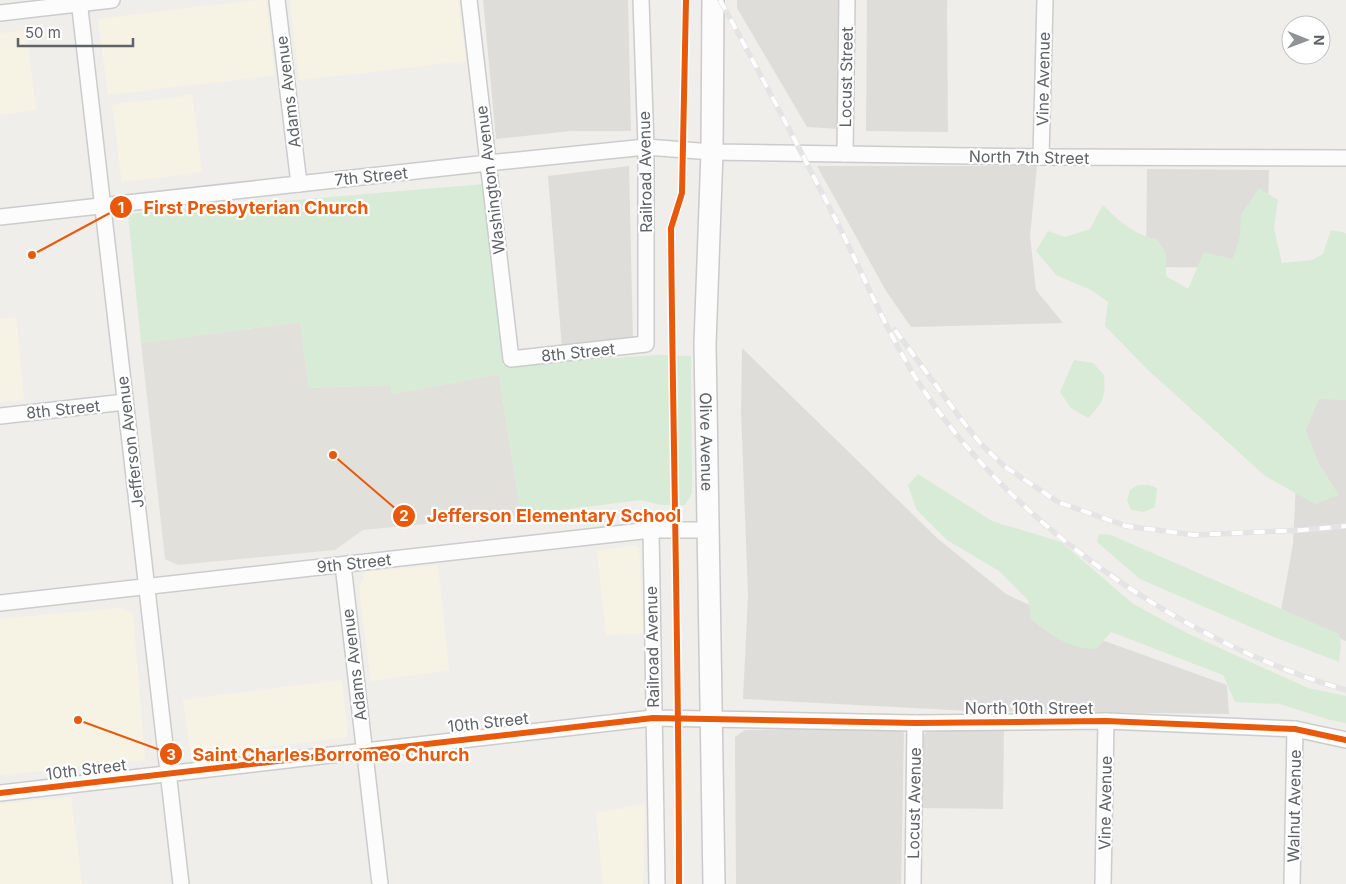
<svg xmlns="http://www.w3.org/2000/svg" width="1346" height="884" viewBox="0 0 1346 884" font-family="Inter,sans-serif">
  <rect width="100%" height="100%" fill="#efeeea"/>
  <g fill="#f7f3e4">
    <path d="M 259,0 L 266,0 L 275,75 L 108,95 L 98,19 Z"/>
    <path d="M 290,0 L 458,0 L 466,61 L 299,80 Z"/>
    <path d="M 26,30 L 36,110 L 0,114 L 0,33 Z"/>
    <path d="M 192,95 L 202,172 L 122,182 L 112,105 Z"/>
    <path d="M 16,318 L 24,400 L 0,402 L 0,320 Z"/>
    <path d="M 634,545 L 639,548 L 643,633 L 606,635 L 597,551 Z"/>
    <path d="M 438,565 L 449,670 L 371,681 L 359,588 L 366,572 Z"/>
    <path d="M 121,608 L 133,614 L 145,760 L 0,775 L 0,619 Z"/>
    <path d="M 342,680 L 348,737 L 191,756 L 183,700 Z"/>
    <path d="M 71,797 L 82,884 L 0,884 L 0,804 Z"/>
    <path d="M 645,804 L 643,884 L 603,884 L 596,813 Z"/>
  </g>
  <g fill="#dfddda">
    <path d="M 483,0 L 628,0 L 631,131 L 571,131 L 496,139 Z"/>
    <path d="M 737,0 L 839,0 L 839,129 L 807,127 L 737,8 Z"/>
    <path d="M 867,0 L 947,0 L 948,132 L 866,131 Z"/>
    <path d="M 629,166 L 633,339 L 562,348 L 548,176 Z"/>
    <path d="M 817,166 L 1037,166 L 1030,236 L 1036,290 L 1063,323 L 911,327 L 886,291 Z"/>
    <path d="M 1147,169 L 1269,170 L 1266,268 L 1146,267 Z"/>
    <path d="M 742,348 L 937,538 L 1006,594 L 1042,611 L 1074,630 L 1227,685 L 1229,714 L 970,711 L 743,699 L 748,595 L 741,410 Z"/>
    <path d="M 1301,381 L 1346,384 L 1346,641 L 1280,616 L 1293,544 Z"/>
    <path d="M 899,728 L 904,733 L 901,884 L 736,884 L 735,737 L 745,730 Z"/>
    <path d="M 933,728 L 1004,729 L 1003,809 L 922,808 L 922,736 Z"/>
  </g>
  <path fill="#e2e0da" d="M 300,322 L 309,388 L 391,385 L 392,394 L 499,374 L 521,515 L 363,530 L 335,550 L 178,565 L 165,559 L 141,343 Z"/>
  <g fill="#d8ebd6">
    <path d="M 484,184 L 503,365 L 658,355 L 691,356 L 692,493 L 685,505 L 661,505 L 641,500 L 521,515 L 499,374 L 392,394 L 390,385 L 309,388 L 300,322 L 141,343 L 128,214 Z"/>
    <path d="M 1259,188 L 1278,200 L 1274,229 L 1282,263 L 1312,260 L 1323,254 L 1331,230 L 1346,233 L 1346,400 L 1319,399 L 1306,430 L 1319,464 L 1339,495 L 1315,504 L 1265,476 L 1147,369 L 1105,326 L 1108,302 L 1091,290 L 1056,275 L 1036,251 L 1048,231 L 1065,237 L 1090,229 L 1103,205 C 1119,221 1134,235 1157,239 L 1166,253 L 1166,276 L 1188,289 L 1204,252 L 1233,259 L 1240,236 L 1241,215 Z"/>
    <path d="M 1074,360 L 1093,363 L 1104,375 C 1106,396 1103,403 1088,418 L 1071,408 L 1060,392 Z"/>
    <path d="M 918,474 L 992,521 L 1061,542 L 1133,604 L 1189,634 L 1308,688 L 1346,696 L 1346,723 L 1330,720 L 1280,704 L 1235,702 L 1223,675 L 1111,632 L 1096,649 C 1069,649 1051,635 1031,619 L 1028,600 L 999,571 L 947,540 L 916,509 L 908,485 Z"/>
    <path d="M 1138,485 L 1149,485 L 1157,488 L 1155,507 L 1144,512 L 1131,510 L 1127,501 L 1130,490 Z"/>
    <path d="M 1099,534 L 1111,535 L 1339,634 L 1341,645 L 1339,662 L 1274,637 L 1140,579 L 1097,542 Z"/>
  </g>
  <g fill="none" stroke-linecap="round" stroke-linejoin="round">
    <defs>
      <g id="street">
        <path d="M 79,0 L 181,884"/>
        <path d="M 277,0 L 299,184"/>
        <path d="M 469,0 L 511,359 L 646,344 L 646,147 L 641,0"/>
        <path d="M 0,13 L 112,0"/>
        <path d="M 845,154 L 847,0"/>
        <path d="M 1041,157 L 1045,0"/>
        <path d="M 0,217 L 488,163 L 646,147 L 712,152 L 1041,157 L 1346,158"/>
        <path d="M 0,416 L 125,402"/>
        <path d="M 651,530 L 657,884"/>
        <path d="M 343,565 L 380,884"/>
        <path d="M 0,603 L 651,530 L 708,530"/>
        <path d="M 0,793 L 653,718 L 915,723 L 1106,721 L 1295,729 L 1346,740"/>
        <path d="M 913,884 L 915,723"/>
        <path d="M 1103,884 L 1106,721"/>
        <path d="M 1292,884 L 1295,729"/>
      </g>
      <g id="secondary">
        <path id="s1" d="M 713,0 L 712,152 L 705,344 L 714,884"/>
      </g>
    </defs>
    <use href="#street" stroke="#cbcccc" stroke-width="18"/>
    <use href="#secondary" stroke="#cacacb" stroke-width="24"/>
    <use href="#street" stroke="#fdfcfc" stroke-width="15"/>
    <use href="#secondary" stroke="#fdfcfc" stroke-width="21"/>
    <defs>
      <g id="rail">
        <path d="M 720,0 C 761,75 801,151 840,228 C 865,279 887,332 917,380 C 1008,523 1183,643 1346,690"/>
        <path d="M 895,330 L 961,419 L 981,444 L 1004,466 L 1058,502 L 1126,526 L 1194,535 L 1302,530 L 1346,526"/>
      </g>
    </defs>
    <use href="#rail" stroke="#e4e4e4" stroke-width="5.5"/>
    <use href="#rail" stroke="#fff" stroke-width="4" stroke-dasharray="11" stroke-linecap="butt"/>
    <defs>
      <g id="cycleway">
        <path d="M 0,793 L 653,718 L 915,723 L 1106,721 L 1295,729 L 1346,740"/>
        <path d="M 679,884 C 679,665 673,447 671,228 L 682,193 L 686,0"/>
      </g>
    </defs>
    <use href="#cycleway" stroke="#fff" stroke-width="9"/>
    <use href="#cycleway" stroke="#e8590c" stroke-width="6"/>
  </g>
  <g text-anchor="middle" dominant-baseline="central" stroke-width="4.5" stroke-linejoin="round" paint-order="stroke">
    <g font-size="16" fill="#5f6368" stroke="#fff">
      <text transform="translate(846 77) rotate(-89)">Locust Street</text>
      <text transform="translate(1043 79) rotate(-89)">Vine Avenue</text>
      <text transform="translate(288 92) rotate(-97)">Adams Avenue</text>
      <text transform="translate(1029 157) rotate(1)">North 7th Street</text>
      <text transform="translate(645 172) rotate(-91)">Railroad Avenue</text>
      <text transform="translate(371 176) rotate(-6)">7th Street</text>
      <text transform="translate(490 180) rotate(-97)">Washington Avenue</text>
      <text transform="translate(578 352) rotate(-6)">8th Street</text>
      <text transform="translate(63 409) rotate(-6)">8th Street</text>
      <text transform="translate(130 442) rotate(-97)">Jefferson Avenue</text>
      <text stroke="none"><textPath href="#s1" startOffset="442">Olive Avenue</textPath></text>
      <text transform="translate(354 563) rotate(-6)">9th Street</text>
      <text transform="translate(652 647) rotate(-91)">Railroad Avenue</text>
      <text transform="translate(354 665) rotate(-97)">Adams Avenue</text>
      <text x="1029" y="708">North 10th Street</text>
      <text transform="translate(488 722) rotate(-6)">10th Street</text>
      <text transform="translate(86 769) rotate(-7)">10th Street</text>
      <text transform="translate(914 803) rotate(-89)">Locust Avenue</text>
      <text transform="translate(1105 803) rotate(-89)">Vine Avenue</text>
      <text transform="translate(1294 806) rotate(-89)">Walnut Avenue</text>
    </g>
  </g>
  <path fill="none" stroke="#e8590c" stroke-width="2" d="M32 255L121 207M333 455L404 516M78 720L171 754"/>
  <g fill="#e8590c" stroke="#fff" stroke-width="2">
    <circle cx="32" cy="255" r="5"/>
    <circle cx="333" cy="455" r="5"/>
    <circle cx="78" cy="720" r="5"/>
    <circle cx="121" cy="207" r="12"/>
    <circle cx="404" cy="516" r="12"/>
    <circle cx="171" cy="754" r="12"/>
  </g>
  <g font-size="15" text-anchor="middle" font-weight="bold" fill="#fff">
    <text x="121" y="213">1</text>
    <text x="404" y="521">2</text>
    <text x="171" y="760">3</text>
  </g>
  <g font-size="18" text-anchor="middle" font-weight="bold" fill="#e8590c" stroke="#fff" stroke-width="4.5" stroke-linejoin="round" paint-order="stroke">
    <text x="256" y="214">First Presbyterian Church</text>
    <text x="554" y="522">Jefferson Elementary School</text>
    <text x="331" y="761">Saint Charles Borromeo Church</text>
  </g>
  <g transform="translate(1306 40) rotate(91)"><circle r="24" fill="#ffffff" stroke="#bfc1c3"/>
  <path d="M0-4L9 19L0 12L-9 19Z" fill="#919496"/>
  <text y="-8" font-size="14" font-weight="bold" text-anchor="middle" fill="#5f6368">N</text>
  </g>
  <path d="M18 38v8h115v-8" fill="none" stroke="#5f6368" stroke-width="2.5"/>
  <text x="25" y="38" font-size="15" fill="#5f6368" stroke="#ffffff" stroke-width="4" paint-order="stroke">50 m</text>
</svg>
